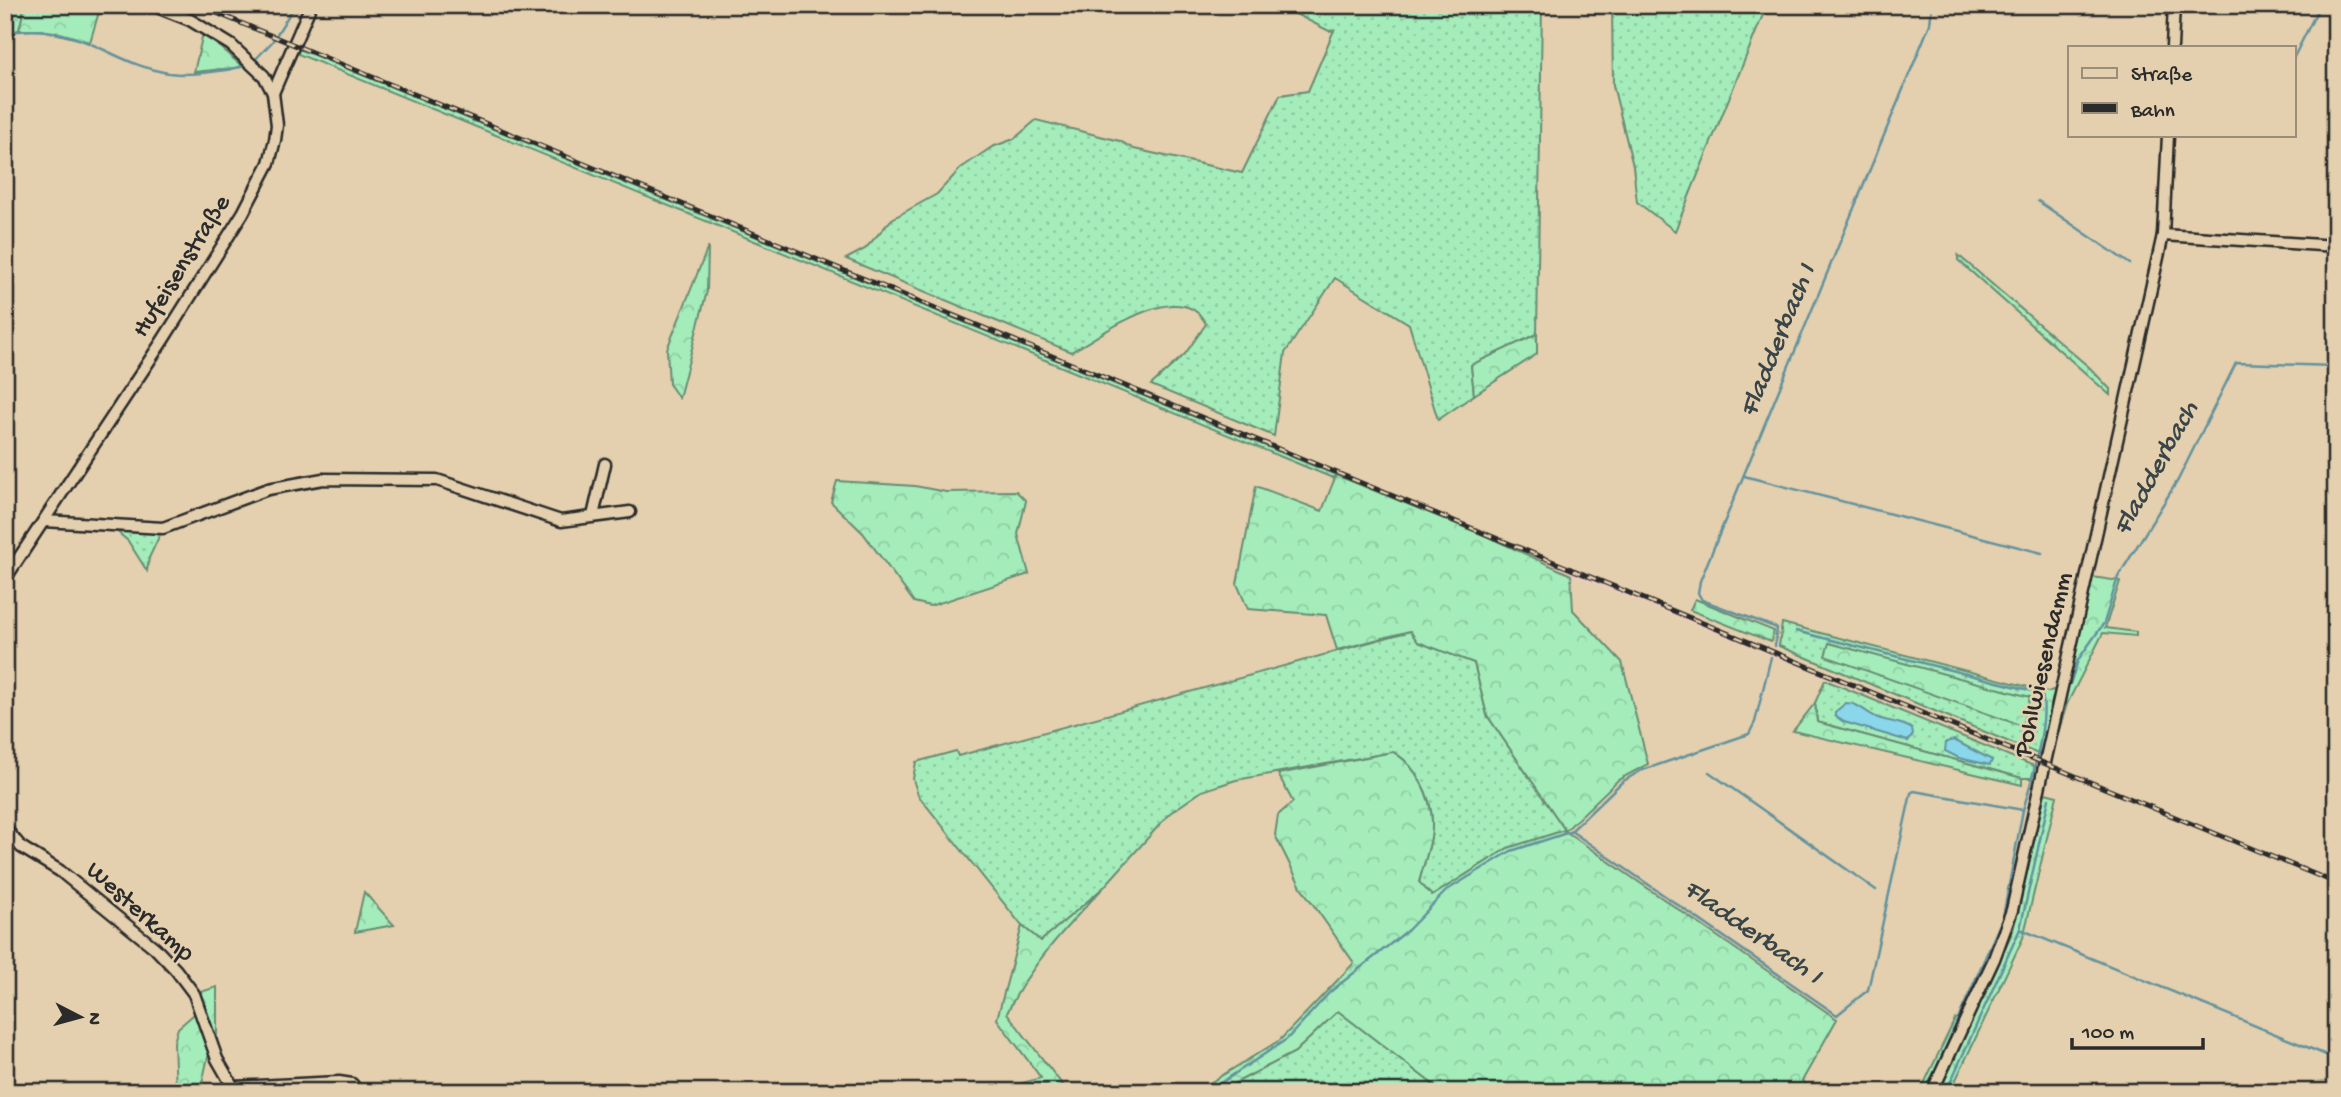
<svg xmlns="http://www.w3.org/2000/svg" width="2341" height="1097" viewBox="0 0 2341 1097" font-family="'Gochi Hand',sans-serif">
  <defs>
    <pattern id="grass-dots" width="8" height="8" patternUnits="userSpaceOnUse" patternTransform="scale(1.75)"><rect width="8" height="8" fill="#a4edbb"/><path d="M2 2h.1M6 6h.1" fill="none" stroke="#8dcba1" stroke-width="1.8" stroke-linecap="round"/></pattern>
    <pattern id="forest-crowns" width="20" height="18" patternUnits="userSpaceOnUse" patternTransform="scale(1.75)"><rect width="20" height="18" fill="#a4edbb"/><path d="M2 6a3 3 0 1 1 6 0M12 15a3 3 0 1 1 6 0" fill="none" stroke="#8dcba1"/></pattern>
  </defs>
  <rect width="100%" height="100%" fill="#e4d0ae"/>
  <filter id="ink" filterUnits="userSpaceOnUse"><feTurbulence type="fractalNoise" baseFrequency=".0143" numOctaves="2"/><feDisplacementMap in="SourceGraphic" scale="14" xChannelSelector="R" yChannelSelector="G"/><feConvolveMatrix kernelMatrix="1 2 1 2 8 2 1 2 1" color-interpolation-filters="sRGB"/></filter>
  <g filter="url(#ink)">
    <path fill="#eaccbc" d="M 192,5 L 204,5 L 1488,532 L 2336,880 L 2336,884 L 1571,575 L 1486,536 Z"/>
    <g fill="url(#grass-dots)" stroke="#688c73" stroke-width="2">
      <path d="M 5,5 L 25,5 L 19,30 L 5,33 Z"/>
      <path d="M 1278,5 L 1542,5 L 1537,334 L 1471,365 L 1474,395 L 1438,420 L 1409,324 L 1335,278 L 1285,353 L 1274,436 L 1151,385 L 1185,354 L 1206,324 C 1181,275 1104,334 1071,352 L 846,259 L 865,249 L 892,219 L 937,194 L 961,168 L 992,147 L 1014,139 L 1036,120 L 1120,141 L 1134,149 L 1242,173 L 1280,95 L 1308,91 L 1334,30 L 1329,31 Z"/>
      <path d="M 1612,5 L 1767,5 L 1675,231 L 1637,202 L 1633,166 L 1613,85 Z"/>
      <path d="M 299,49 L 1336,475 L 1333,478 L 298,54 Z"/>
      <path d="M 108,524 L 163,528 L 149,558 L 147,571 L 128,541 Z"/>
      <path d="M 1782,623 L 2048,692 L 2053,690 L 2067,704 L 2050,759 L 1779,646 Z"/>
      <path d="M 1410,631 L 1418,642 L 1474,663 L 1487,715 L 1565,830 L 1508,848 L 1432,896 L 1419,883 C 1423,865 1433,841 1432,822 C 1432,796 1415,764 1393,752 L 1236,780 L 1202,791 L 1170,813 L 1103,888 L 1041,941 L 1022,926 L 918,795 L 913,779 L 916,762 L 956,751 L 958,756 Z"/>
      <path d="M 1825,680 L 2039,768 L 2035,778 L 2022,778 L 1817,722 L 1815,703 Z"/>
      <path d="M 1338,1011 L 1443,1092 L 1246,1092 L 1235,1083 L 1295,1052 Z"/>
    </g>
    <g fill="url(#forest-crowns)" stroke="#688c73" stroke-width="2">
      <path d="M 25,5 L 101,5 L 90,42 L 42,30 L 19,30 Z"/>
      <path d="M 203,33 L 243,67 L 194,72 Z"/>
      <path d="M 708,247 L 707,291 L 679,398 L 669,384 L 667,349 Z"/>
      <path d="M 1958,255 L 2090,368 L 2110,389 L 2110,395 L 1958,260 Z"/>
      <path d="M 1537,334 L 1537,354 L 1474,395 L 1471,365 Z"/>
      <path d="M 1336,475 L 1486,536 L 1571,575 L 1573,610 L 1622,662 L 1648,764 L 1618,780 L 1565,831 L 1837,1019 L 1802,1081 L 1816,1092 L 1443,1092 L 1338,1011 L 1295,1052 L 1235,1083 L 1246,1092 L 1195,1092 L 1280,1040 L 1354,963 L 1301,887 L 1275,835 L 1278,815 L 1293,802 L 1278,774 L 1393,752 C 1416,765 1431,796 1432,822 C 1433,841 1423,865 1419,882 L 1432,896 L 1508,848 L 1565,830 L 1487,715 L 1474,663 L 1418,642 L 1410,631 L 1337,650 L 1326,615 L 1248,609 L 1237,584 L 1256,486 L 1322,511 Z"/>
      <path d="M 837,481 L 915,486 L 946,492 L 1016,491 L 1026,501 L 1018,534 L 1029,574 L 930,606 L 914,602 L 863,533 L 831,502 Z"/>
      <path d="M 2092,577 L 2120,581 L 2105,628 L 2136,632 L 2136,636 L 2103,633 L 2067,704 L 2063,702 Z"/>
      <path d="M 1695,599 L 1774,631 L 1771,642 L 1690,610 Z"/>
      <path d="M 1829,643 L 2030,697 L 2022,726 L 1825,656 Z"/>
      <path d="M 1815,703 L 1817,722 L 2022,778 L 2022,785 L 1793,731 Z"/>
      <path d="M 2045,793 L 2057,796 L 2023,938 L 1950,1092 L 1920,1092 L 1955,1019 L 1974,1014 L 2013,931 Z"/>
      <path d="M 1103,888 C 1067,926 1030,965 1007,1013 L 1068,1092 L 1054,1092 L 1047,1084 L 1016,1092 L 990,1092 L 1041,1078 L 997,1019 L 1022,926 L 1041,941 Z"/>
      <path d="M 364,892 L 394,925 L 355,932 Z"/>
      <path d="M 217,987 L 217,1059 L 208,1057 L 200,1092 L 176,1092 L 174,1042 L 178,1028 L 200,1009 L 194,994 Z"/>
    </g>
    <g fill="#8ad6ea" stroke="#64929e" stroke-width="2">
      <path d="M 1846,703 C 1859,703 1866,713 1878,718 C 1889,722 1902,722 1912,729 L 1913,735 L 1908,741 L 1844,722 L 1835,716 L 1835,712 Z"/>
      <path d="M 1954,740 L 1992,760 L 1990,765 L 1959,758 L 1945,751 L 1946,742 Z"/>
    </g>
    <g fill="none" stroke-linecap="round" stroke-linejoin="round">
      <g stroke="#64929e" stroke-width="2.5">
        <path d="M 5,33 C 78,19 107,63 169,73 C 192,76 226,71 249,65"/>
        <path d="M 2294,57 L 2320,5"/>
        <path d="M 254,61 L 272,42 L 295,5"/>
        <path d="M 2038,201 L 2130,264"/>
        <path d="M 1744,476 L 2042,553"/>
        <path d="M 1775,646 L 1777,628 L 1702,600 L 1698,593 L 1700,581 L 1930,24 L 1932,5"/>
        <path d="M 1771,657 L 1755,722 L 1749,734 L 1640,771 L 1622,782 L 1571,831 L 1837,1015 L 1868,990 L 1911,793 L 1914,791 L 2023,810 C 2030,787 2051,713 2041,693 L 1796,631"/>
        <path d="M 2070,684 L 2078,660 L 2104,623 L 2118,577 L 2178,480 L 2236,363 L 2336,366"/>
        <path d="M 1709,772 L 1876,890"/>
        <path d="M 2020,929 L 2336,1059"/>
        <path d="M 1207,1092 L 1287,1039 L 1330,992 L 1408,930 L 1447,890 L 1511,851 L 1570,832"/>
        <path d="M 1926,1092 L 2003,917 L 2023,810"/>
        <path d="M 1946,1092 L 2020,929 L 2049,799"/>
      </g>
      <defs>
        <g id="street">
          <path d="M 2172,47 L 2174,5"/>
          <path d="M 273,93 L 311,5"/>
          <path d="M 2163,235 L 2336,246"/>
          <path d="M 593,516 L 605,464"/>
          <path d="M 44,521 L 163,528 L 268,489 L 323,479 L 437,480 L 561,521 L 630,512"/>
          <path d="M 5,579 L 163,340 L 243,213 L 269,163 L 275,140 L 277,125 L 273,93 L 264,76 L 231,45 L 190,20 L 152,5"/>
          <path d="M 5,828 L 21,847 L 60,871 L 155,948 L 176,970 L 194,994 L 217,1059 L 233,1087 L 339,1082 L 352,1084 L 358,1092"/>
          <path d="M 1932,1092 L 1994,959 L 2012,910 L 2163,235 L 2168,135"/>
        </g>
      </defs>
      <use href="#street" stroke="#2b2b2b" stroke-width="15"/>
      <use href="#street" stroke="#e4d0ae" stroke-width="10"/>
      <defs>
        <path id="rail" d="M 197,5 L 2336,883"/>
      </defs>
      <use href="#rail" stroke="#2b2b2b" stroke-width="5"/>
      <use href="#rail" stroke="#e4d0ae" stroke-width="2.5" stroke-dasharray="8" stroke-linecap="butt"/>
    </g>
  </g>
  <g text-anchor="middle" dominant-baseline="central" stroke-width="5" stroke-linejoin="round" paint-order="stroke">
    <g font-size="26" fill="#2b2b2b" stroke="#e4d0ae">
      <text transform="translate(183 267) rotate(-58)">Hufeisenstraße</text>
      <text transform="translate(2045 665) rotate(-77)">Pohlwiesendamm</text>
      <text transform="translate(139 913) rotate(42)">Westerkamp</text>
    </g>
    <g font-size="28" font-style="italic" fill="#394548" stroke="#e4d0ae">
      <text transform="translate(1779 341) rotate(-68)">Fladderbach I</text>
      <text transform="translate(2157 469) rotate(-61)">Fladderbach</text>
      <text transform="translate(1752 933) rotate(35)">Fladderbach I</text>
    </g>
  </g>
  <rect width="2341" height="1097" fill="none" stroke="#e4d0ae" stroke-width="28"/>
  <rect x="14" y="14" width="2313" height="1069" fill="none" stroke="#2b2b2b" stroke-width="2.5" filter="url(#ink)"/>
  <rect x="2068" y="46" width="228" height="91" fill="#e4d0ae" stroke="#9a8e7a" stroke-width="2"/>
  <rect x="2082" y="68" width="35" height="10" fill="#e4d0ae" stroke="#9a8e7a" stroke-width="2"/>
  <text x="2131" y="80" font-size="21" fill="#2b2b2b">Straße</text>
  <rect x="2082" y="103" width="35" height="10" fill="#2b2b2b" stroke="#9a8e7a" stroke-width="2"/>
  <text x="2131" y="116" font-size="21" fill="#2b2b2b">Bahn</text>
  <g transform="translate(80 1017) rotate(96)" stroke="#e4d0ae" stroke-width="5" paint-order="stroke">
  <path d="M0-5L12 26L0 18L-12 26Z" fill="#2b2b2b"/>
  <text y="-10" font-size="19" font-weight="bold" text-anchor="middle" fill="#2b2b2b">N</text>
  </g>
  <path d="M2072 1038v10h131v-10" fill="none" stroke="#2b2b2b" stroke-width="3.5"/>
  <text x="2082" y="1038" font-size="21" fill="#2b2b2b" stroke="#e4d0ae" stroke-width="5" paint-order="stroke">100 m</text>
</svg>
